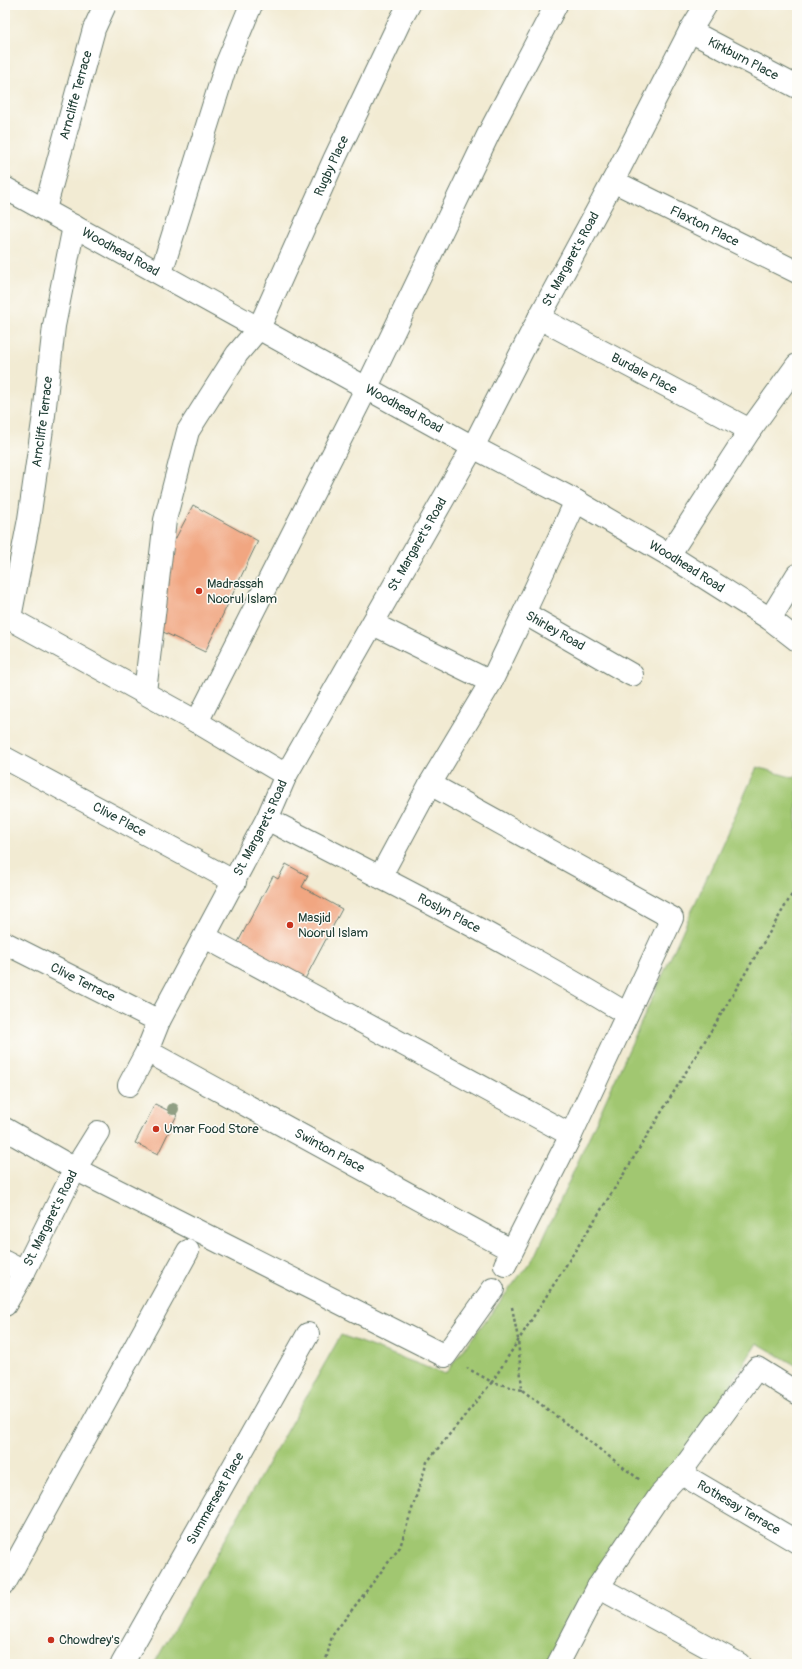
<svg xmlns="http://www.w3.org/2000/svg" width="802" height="1669" viewBox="0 0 802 1669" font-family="Pangolin,sans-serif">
  <rect width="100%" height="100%" fill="#fdfcf7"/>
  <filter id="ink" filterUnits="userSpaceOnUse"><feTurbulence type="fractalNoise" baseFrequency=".025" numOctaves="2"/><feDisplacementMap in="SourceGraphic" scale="8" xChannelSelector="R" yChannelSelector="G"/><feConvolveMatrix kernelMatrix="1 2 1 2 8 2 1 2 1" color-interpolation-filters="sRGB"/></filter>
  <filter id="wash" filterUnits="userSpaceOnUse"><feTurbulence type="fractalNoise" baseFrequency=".012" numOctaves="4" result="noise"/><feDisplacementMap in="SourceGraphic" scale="16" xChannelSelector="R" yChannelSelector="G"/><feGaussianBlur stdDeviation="0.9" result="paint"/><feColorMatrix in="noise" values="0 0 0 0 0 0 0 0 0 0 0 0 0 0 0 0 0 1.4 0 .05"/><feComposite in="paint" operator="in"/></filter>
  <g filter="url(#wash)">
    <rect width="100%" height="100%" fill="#f2ebd3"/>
    <path fill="#a1c771" stroke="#608252" d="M 757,767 L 794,778 L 797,774 L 797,1366 L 757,1343 L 555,1664 L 154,1664 L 341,1335 L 445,1374 L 536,1254 Z"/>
    <g id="blocks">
      <g fill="#f1a681">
        <path d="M 193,505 L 258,541 L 205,652 L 159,630 L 168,553 Z"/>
        <path d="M 286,864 L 308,876 L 302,887 L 342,909 L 305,979 L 238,942 L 273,876 L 278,879 Z"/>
        <path d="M 155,1104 L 177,1115 L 158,1154 L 135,1143 Z"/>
      </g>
    </g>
  </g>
  <g filter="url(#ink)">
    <use href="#blocks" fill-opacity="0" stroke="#697a6c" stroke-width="1"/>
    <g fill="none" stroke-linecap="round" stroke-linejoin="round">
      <defs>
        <g id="minor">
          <path id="s1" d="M 690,31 L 797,87"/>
          <path id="s2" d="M 613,181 L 797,272"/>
          <path id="s3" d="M 5,188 L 473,447 L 576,501 L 669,555 L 770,619 L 797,640"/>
          <path id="s4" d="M 45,209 L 94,29 L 105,5"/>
          <path d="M 161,273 L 226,65 L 251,5"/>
          <path id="s5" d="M 539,318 L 750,430"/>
          <path d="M 669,555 L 750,430 L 797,365"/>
          <path d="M 524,613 L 576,501"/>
          <path d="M 5,616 L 197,722 L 286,775"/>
          <path id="s6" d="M 10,618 L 29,519 L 44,415 L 54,326 L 74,226"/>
          <path d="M 770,619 L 797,575"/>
          <path d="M 373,624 L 491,682"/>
          <path id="s7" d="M 145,692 L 165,520 L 188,431 L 237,354 L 259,328 L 334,160 L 399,23 L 409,5"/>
          <path d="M 197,722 L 367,387 L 488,135 L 556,5"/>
          <path id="s8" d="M 5,758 L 235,882"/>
          <path d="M 430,784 L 672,918 L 571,1135 L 505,1265"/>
          <path id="s9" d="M 267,819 C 388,881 511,943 627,1014"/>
          <path id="s10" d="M 380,877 L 430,784 L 491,682 L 524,613 L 632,675"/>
          <path d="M 205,937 L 571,1135"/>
          <path id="s11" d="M 5,943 L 159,1021"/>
          <path id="s12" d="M 147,1051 L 511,1250"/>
          <path id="s13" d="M 129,1085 L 147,1051 L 159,1021 L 267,819 L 286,775 L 473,447 L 539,318 L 613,181 L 690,31 L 706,5"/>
          <path d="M 5,1129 L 75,1169 L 445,1356 L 493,1289"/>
          <path d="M 5,1262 L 24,1272"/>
          <path id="s14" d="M 5,1305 L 24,1272 L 75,1169 L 98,1132"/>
          <path id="s15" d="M 680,1473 L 797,1542"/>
          <path d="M 5,1583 L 188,1251"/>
          <path d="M 598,1587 L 739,1664"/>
          <path id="s16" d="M 122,1664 L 308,1334"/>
          <path d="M 558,1664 L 598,1587 L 660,1495 L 680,1473 L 757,1368 L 797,1393"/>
        </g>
      </defs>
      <use href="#minor" stroke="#697a6c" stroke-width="24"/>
      <g stroke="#697a6c" stroke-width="2.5" stroke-dasharray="3 3" stroke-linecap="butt">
        <path d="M 512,1307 L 518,1339 L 522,1390 L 640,1480"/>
        <path d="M 522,1390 L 492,1382 L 625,1172 L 717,1021 L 797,886"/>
        <path d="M 325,1664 L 332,1636 L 400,1547 L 427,1462 L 492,1382 L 467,1368"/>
      </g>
      <use href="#minor" stroke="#fff" stroke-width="22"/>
    </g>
    <circle fill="#909f84" cx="173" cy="1109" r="6"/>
  </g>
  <g fill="#c8321e" stroke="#fdfcf7" stroke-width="1.5">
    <circle cx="199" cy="591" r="4"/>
    <circle cx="290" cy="925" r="4"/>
    <circle cx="156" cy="1129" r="4"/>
    <circle cx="51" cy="1640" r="4"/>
  </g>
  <g text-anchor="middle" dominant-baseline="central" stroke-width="3" stroke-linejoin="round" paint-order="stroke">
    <g font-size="13" fill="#1f3d34" stroke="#fdfcf7">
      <text stroke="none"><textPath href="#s1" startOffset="60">Kirkburn Place</textPath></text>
      <text stroke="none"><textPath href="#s4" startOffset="118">Arncliffe Terrace</textPath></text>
      <text stroke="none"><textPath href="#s7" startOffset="568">Rugby Place</textPath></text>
      <text stroke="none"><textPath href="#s2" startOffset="102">Flaxton Place</textPath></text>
      <text stroke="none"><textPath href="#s3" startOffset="132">Woodhead Road</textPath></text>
      <text stroke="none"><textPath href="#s13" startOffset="937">St. Margaret's Road</textPath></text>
      <text stroke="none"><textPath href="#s5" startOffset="119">Burdale Place</textPath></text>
      <text stroke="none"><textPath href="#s3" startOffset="456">Woodhead Road</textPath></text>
      <text stroke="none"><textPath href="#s6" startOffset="199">Arncliffe Terrace</textPath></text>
      <text stroke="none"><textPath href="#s13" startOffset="613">St. Margaret's Road</textPath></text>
      <text stroke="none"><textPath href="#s3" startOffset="780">Woodhead Road</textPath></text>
      <text stroke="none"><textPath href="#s10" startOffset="337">Shirley Road</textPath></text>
      <text stroke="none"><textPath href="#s8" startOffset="130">Clive Place</textPath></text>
      <text stroke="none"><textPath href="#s13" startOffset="289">St. Margaret's Road</textPath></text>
      <text stroke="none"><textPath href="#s9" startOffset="205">Roslyn Place</textPath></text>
      <text stroke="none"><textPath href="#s11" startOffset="87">Clive Terrace</textPath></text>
      <text stroke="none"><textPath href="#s12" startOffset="208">Swinton Place</textPath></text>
      <text stroke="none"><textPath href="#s14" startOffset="98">St. Margaret's Road</textPath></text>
      <text stroke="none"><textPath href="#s16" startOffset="190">Summerseat Place</textPath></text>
      <text stroke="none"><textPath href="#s15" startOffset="68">Rothesay Terrace</textPath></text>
    </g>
    <g font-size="13" fill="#1f3d34" stroke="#fdfcf7" text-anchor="start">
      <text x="207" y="584">Madrassah<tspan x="207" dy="15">Noorul Islam</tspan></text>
      <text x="298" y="918">Masjid<tspan x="298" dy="15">Noorul Islam</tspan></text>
      <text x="164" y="1129">Umar Food Store</text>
      <text x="59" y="1640">Chowdrey's</text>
    </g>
  </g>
  <rect width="802" height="1669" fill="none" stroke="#fdfcf7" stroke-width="20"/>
</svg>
